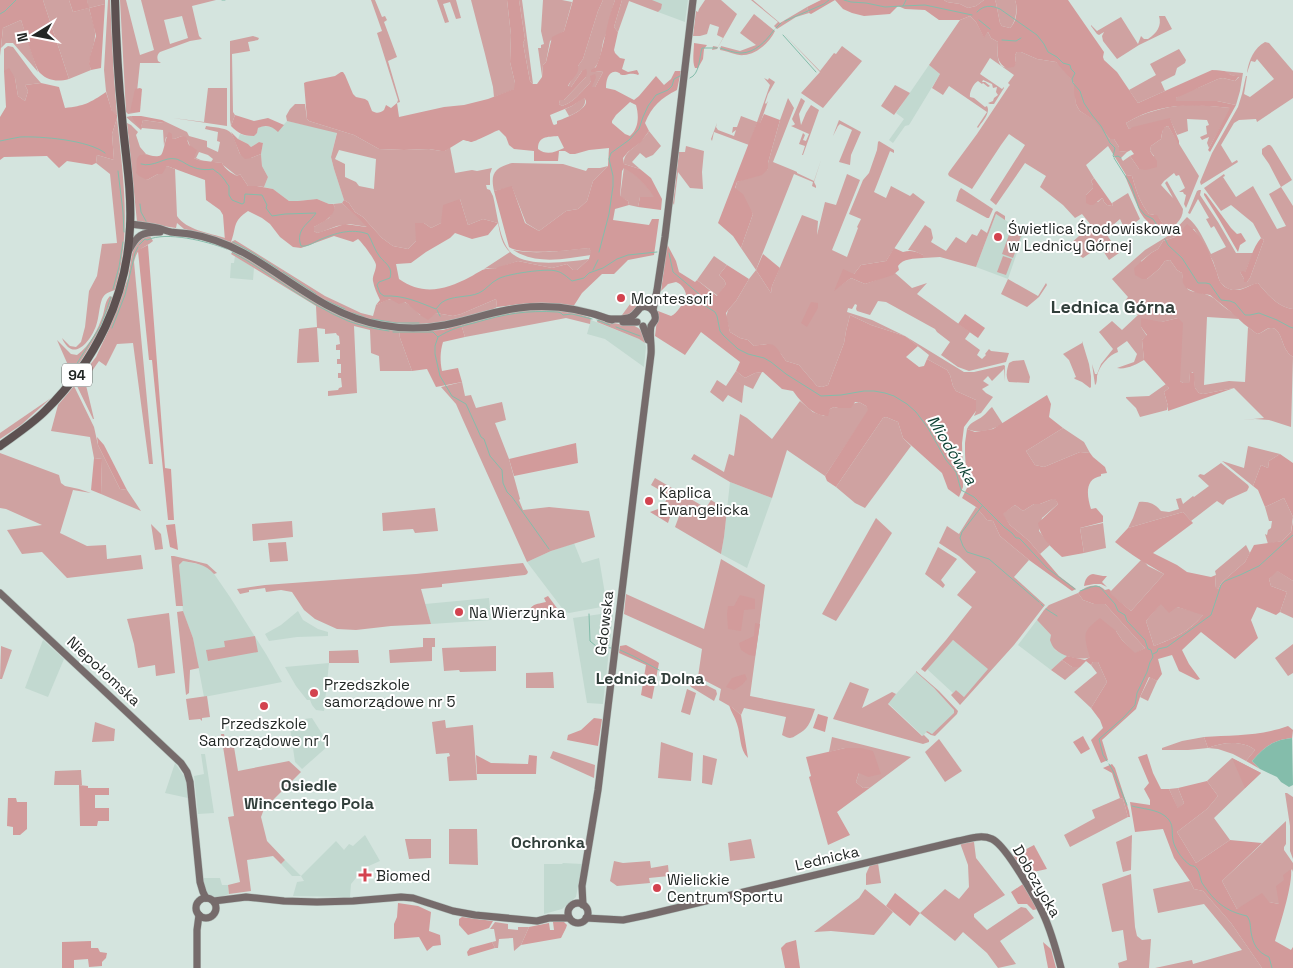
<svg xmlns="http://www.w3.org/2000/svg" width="1293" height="968" viewBox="0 0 1293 968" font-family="'Space Grotesk',sans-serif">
  <rect width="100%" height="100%" fill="#d4e4de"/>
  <g fill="#c2d9d0">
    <path d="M 652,0 L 688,0 L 685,22 L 658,12 L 659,10 Z"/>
    <path d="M 929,65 L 940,74 L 909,125 L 905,126 L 893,143 L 889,140 L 904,119 L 896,113 Z"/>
    <path d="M 287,121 L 337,132 L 331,157 L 334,169 L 344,200 L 342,203 L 329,204 L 317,199 L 298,201 L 289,201 L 273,189 L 264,187 L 268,177 L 262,166 L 261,154 L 263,143 L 259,142 L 251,147 L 248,144 L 238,139 L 240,134 L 247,136 L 257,133 L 258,128 L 262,126 L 273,127 L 278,131 Z"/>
    <path d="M 996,214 L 1024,232 L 1008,279 L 976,267 Z"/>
    <path d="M 235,256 L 254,268 L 253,280 L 230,278 L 231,263 L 234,263 Z"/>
    <path d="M 591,320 L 639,339 L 645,343 L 646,347 L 644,367 L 605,339 L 587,334 Z"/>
    <path d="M 730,482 L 772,498 L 747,568 L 721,554 L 724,537 Z"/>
    <path d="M 574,543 L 582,563 L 599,558 L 607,606 L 569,613 L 565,612 L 527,562 L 551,551 Z"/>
    <path d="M 183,561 L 198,564 L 210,568 L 230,597 L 266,654 L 282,682 L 204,697 L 193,638 L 183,612 L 179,565 Z"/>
    <path d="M 489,598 L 491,620 L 431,624 L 425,604 Z"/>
    <path d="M 298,611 L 303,620 L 318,629 L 328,632 L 328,636 L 297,637 L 269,641 L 265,634 L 281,625 Z"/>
    <path d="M 608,613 L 611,613 L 613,615 L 603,704 L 587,703 L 573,618 Z"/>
    <path d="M 1037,620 L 1051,635 L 1055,650 L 1067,656 L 1051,670 L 1018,645 Z"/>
    <path d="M 43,640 L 64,659 L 48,697 L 25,688 Z"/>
    <path d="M 953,640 L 989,669 L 964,697 L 956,690 L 953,693 L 927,669 Z"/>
    <path d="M 329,663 L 324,711 L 316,710 L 312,705 L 310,700 L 307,700 L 296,686 L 285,667 Z"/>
    <path d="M 916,672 L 934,688 L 954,710 L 955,713 L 931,735 L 927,731 L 923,736 L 888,703 Z"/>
    <path d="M 312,718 L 326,740 L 328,746 L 302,769 L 295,762 L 289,721 Z"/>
    <path d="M 201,754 L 205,754 L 214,813 L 198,814 L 194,776 L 204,774 Z"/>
    <path d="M 175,763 L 186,779 L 188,798 L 165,793 Z"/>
    <path d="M 365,835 L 380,861 L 364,868 L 351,884 L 350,897 L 293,896 L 297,882 L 304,881 L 301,876 L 292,876 L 281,864 L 285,860 L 301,876 L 336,841 L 344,850 L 349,844 L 353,846 Z"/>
    <path d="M 563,863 L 582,864 L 576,897 L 562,909 L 544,914 L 544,864 L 562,864 Z"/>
    <path d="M 204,878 L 220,878 L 222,885 L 228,885 L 229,894 L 217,898 L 208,894 L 204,887 Z"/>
  </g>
  <g fill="#cfa2a1" fill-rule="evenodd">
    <path d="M 43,0 L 69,0 L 73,12 L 88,8 L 87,0 L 105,0 L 105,4 L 89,8 C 91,17 96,28 95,37 C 94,49 87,58 91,70 L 69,79 Z"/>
    <path d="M 108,0 L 110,0 L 114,76 L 117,115 L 112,112 L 106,91 L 104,70 Z"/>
    <path d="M 120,0 L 126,0 L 140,55 L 154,50 L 141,0 L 216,0 L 192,6 L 199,36 L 202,39 L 190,41 L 160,52 C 157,55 157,57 158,61 L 161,63 L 140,63 L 135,111 L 140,112 L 128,114 L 126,112 ZM 182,16 L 188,38 L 170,44 L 164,20 Z"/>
    <path d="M 371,0 L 375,0 L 382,17 L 385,16 L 387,20 L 384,22 L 397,57 L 388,61 L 400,102 L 397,103 L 398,100 L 377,33 L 382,31 Z"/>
    <path d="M 437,0 L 456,0 L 461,18 L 456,19 L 450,2 L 443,4 L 449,22 L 445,23 Z"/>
    <path d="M 471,0 L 507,0 L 511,35 L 510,62 L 515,83 L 515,89 L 494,97 L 493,87 L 485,54 Z"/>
    <path d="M 519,0 L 522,0 L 533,84 L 530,81 L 523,43 L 525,39 Z"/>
    <path d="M 543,0 L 562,0 L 572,2 L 564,31 L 550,41 L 546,62 L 543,65 L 542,76 L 538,48 L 541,48 L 541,45 L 544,44 L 541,31 Z"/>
    <path d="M 603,0 L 615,0 C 611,11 610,20 607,31 C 606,35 604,38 603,42 C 601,53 600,64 591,72 L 595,72 L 603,71 L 603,72 L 595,87 L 592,87 L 592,84 L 591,81 L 589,84 C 580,93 574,102 562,106 L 559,104 L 560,100 L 564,100 L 586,77 L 582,71 L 571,87 L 568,87 L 578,66 L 583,59 L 598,11 Z"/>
    <path d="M 622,0 L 652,0 L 662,4 L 661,9 L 658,12 L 629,1 L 618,32 L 614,27 Z"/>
    <path d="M 705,0 L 721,0 L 737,14 L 717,49 L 712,50 L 713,46 L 718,47 L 723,38 L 717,35 L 719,27 L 710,24 L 707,34 L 700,36 L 693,36 L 696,11 L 698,12 L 699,9 Z"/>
    <path d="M 751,0 L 753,0 L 780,23 L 807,7 L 809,13 L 796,17 L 777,29 L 774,26 L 778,22 Z"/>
    <path d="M 944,0 L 984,0 L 976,6 L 968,8 L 960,4 L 947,2 Z"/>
    <path d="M 995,0 L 1015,0 C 1018,8 1016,22 1010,28 L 1002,26 L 1000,23 L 996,3 Z"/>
    <path d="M 754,14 L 775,31 C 770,42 757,54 744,55 C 737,56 728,51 720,50 L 721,46 L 740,51 L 756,45 L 740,33 Z"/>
    <path d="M 970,16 L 976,22 L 984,37 L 988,32 L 991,38 L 998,42 C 998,47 997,53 998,58 C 1000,70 1008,69 1016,63 L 1015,55 L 1017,52 L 1021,52 L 1037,59 L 1056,62 L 1060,65 L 1074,83 L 1076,104 L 1078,108 L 1080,111 L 1096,121 L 1110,139 L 1114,139 L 1119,147 L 1119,151 L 1127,152 L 1121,158 L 1123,161 L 1130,156 L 1139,169 L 1154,156 L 1150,151 L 1151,146 L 1161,139 L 1163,128 L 1168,126 L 1199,176 L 1186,208 L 1184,204 L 1186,195 L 1184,194 L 1183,192 L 1179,192 L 1185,188 L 1179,175 L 1176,176 L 1174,173 L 1164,181 L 1161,185 L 1173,198 L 1165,183 L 1167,181 L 1183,209 C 1183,221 1173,227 1164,233 L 1166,228 C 1161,222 1159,214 1149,214 C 1140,203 1136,190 1132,176 L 1126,175 L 1108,146 L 1086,165 L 1094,178 L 1091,181 L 1093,185 L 1093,188 L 1086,195 L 1086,200 L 1098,202 L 1102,198 L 1103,199 L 1104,202 L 1107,205 L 1112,206 L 1113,205 L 1112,203 L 1128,193 L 1140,219 L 1125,230 L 1120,219 L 1105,232 L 1119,253 L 1109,260 L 1100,246 L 1083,258 L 1069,249 L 1067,247 L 1091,225 L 1082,214 L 1075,218 L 1063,205 L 1040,187 L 1046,176 L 1025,163 L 996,205 L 990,200 L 1025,145 L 1009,134 L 1001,145 L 972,189 L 949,176 L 948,174 L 949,172 L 977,134 L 1009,86 L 1010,85 L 1008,83 L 1014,75 L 990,58 L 980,74 L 1002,89 L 1004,87 L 1004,88 L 994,104 L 990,104 L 988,103 L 993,101 L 994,98 L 998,95 L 996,92 L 997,87 L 993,88 L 992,84 L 983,80 L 982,82 L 985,82 L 990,86 L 988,87 L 983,83 L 982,84 L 978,81 C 974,83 969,92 970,97 L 974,98 L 985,107 L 987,106 C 991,113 982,122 978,128 L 977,127 L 987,112 L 949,86 L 943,95 L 932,88 L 940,74 L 929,65 L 960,20 Z"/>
    <path d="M 1159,16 L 1165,16 L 1172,29 L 1139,45 L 1117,59 L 1103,41 L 1102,36 L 1104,32 L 1099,35 L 1097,34 L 1091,26 L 1091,25 L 1097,31 L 1121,17 L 1138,44 L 1141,36 L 1144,39 L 1148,39 C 1157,33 1162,26 1159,16 Z"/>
    <path d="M 21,20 L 38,72 L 13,43 L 6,43 L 1,48 L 3,28 Z"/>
    <path d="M 784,34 L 820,71 L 834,53 L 836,54 L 842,46 L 862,61 L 823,108 L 801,93 L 820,72 Z"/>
    <path d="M 253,36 L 259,38 L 258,40 L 248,42 L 250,51 L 232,54 L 233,112 L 235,115 L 231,126 L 230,120 L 230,41 Z"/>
    <path d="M 1265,42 L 1269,43 L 1293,71 L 1293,98 L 1257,122 L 1256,119 L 1239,120 L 1234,123 L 1221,145 L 1232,163 L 1237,160 L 1238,162 L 1201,185 L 1200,182 L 1212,153 L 1238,107 L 1242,94 L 1246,76 L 1247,76 L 1244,94 L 1250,97 L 1274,79 L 1257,59 L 1255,62 L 1251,61 L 1247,73 L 1247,72 C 1249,60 1254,48 1265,42 Z"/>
    <path d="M 8,46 L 13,47 L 33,74 L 41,83 L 25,85 L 28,91 L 25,101 L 18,96 L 15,78 L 4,71 L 4,49 Z"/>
    <path d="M 1179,49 L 1186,60 L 1185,63 L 1177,68 L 1175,75 L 1161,82 L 1165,91 L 1138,103 L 1129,90 L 1156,75 L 1150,64 Z"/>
    <path d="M 1212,70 L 1243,73 L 1240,91 L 1236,105 L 1217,101 L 1176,101 L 1176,98 L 1183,93 L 1200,87 L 1218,79 L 1223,78 L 1235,81 L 1239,77 Z"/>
    <path d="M 764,78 L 768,80 L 769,78 L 775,82 L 768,94 L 765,103 L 766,104 L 768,101 L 760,124 L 757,123 L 749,145 L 714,132 L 712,141 L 711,139 L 717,123 L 716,127 L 718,130 L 734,136 L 736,130 L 732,133 L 733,127 L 737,127 L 741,116 L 757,122 L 770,85 Z"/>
    <path d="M 895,85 L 910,93 L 894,115 L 881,106 Z"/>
    <path d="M 208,88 L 227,88 L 227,126 L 173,118 L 204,122 Z"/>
    <path d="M 584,97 C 589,107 576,113 569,116 L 565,109 L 572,106 Z"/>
    <path d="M 788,98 L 794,108 L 773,162 L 795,171 L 797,172 L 797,173 L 814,181 L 821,160 L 814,182 L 816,186 L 816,188 L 812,186 L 813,182 L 794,174 L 756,270 L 771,293 L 772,286 L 802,215 L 818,221 L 817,235 L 825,202 L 836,205 L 847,174 L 860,180 L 832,250 L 847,257 L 858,228 L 857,227 L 861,219 L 849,214 L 863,180 L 869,173 L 877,150 L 878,142 L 879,141 L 894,150 L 894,153 L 890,151 L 874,192 L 886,198 L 891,186 L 910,196 L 913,193 L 925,202 L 886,261 L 861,265 L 854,274 L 834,290 L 851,278 L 865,284 L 895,273 L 912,288 L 927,283 L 917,294 L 970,332 L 965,339 L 980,350 L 977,355 L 982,359 L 986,355 L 985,354 L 989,349 L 991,351 L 1009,353 L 1006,362 L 969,371 L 958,367 L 941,355 L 950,342 L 937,332 L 935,329 L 886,302 L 878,301 L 870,315 L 857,311 L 856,309 L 857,305 L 855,304 L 852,309 L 848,308 L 847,312 L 872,320 L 905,336 L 964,372 L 974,372 L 1004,365 L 1005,366 L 1004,381 L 1004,369 L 992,381 L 988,376 L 983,381 L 989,385 L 982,389 L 986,393 L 993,397 L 981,413 L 974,416 L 976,411 L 976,400 L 956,391 L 953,386 L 950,375 L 947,370 L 927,359 L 929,355 L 905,336 L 871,325 L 850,315 L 846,331 L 844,343 L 828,385 L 822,387 L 817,386 L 799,365 L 786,361 L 781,354 L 766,344 L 754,346 L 748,340 L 740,338 L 730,332 L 726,317 L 728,310 L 736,301 L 749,279 L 756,270 L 741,248 L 753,214 L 735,189 L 737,182 L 768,169 L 768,163 L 780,120 Z"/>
    <path d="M 801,98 L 805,101 L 799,114 L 801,125 L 806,113 L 811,105 L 819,110 L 803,155 L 802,155 L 805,146 L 799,144 L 803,133 L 805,135 L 803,140 L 806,141 L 809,134 L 791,126 L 794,125 L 795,124 L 793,121 L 792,119 Z"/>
    <path d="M 295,104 L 305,104 L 307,119 L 309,121 L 354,135 L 379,149 L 404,150 L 429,149 L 441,151 L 445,151 L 450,147 L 455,173 L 472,170 L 477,171 L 492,168 L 490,174 L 490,185 L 486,185 L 487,189 L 490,190 L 493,196 C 497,212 499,236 508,249 C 521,269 568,262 589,259 L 577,270 L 573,270 L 567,264 L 552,268 L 518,261 L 495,269 L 488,268 L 484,269 L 510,252 C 502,245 500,234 498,223 L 483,219 L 468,225 L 460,199 L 441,223 L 431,228 L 424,223 L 416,241 L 408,249 L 393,246 L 382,238 L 363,217 L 355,212 L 349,203 L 344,200 L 334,169 L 331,157 L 337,133 L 287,121 L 286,116 L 290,109 ZM 339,150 L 376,159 L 374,189 L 359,186 L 356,182 L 345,177 L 345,164 L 335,159 Z"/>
    <path d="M 1185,105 L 1199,105 L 1231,108 L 1209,148 L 1207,143 L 1209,137 L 1202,140 L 1200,137 L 1207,134 L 1206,126 L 1209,125 L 1207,120 L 1187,119 L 1188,131 L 1177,135 L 1170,119 L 1129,129 L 1126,123 C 1144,112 1165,107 1185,105 Z"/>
    <path d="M 131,116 L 141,127 L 143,120 L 164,123 L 164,121 L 187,132 L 189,136 L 207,141 L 207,147 L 218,152 L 220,142 L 217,141 L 218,132 L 205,129 L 206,126 C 234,130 230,128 240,154 L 251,158 L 261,154 L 262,166 L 268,177 L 264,187 L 257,186 L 248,186 L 240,174 L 237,176 L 223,165 L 222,163 L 211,162 L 213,159 L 208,155 L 199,152 L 196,158 L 203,161 L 198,160 L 194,158 L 188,141 L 182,136 L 174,139 L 166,137 L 164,146 L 163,130 L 142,128 L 141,130 L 126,117 Z"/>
    <path d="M 117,118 C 123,177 132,232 115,290 C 109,292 105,293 102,299 C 99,307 99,318 96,326 C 90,342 73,363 62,338 L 70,346 L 76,347 L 81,342 L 85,327 L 89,291 L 97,276 L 102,244 L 117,243 L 110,174 L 96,163 L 97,155 L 114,160 L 112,134 Z"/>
    <path d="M 839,120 L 861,132 L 851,155 L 850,165 L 839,162 L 852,130 L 840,124 L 838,126 L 833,136 Z"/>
    <path d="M 127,123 L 131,125 L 138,132 L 136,135 L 140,147 L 146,154 L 141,155 L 137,161 L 138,169 L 147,180 L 158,174 L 167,166 L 175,169 L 177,216 C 186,230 210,233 225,238 L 225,241 L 231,242 L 235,240 L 325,296 L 361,313 L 373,316 L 376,305 C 381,303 387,299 392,299 C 403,299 413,306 420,315 L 436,313 L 453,316 L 461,314 L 496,299 L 497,307 L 490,311 L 444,322 L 424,325 L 409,326 L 378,323 L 346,313 L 209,236 L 184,229 L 177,223 L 176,228 L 137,222 Z"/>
    <path d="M 649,131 L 661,146 L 653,155 L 646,158 L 640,153 L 632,162 L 640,169 L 624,164 C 623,152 634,149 641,141 C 644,138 647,134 649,131 Z"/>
    <path d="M 1268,145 L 1270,145 L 1272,147 L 1292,180 L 1281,187 L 1293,206 L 1293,309 C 1278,307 1267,294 1258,283 C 1243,287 1233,297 1220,282 L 1213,261 L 1194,229 L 1181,231 L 1175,237 L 1163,241 L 1158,249 L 1151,253 L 1141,261 L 1147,279 L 1159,269 L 1165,261 L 1170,260 L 1177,270 L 1182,273 C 1185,298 1194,288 1210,296 C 1215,298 1219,303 1223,306 C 1228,310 1234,313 1239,319 L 1207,317 L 1204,385 L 1229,381 L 1245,382 L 1248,327 L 1257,334 C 1263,333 1267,327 1272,328 C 1281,329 1282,345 1287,351 C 1288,354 1291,355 1293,357 L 1291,427 L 1269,420 L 1255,419 L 1242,420 L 1264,418 L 1234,388 L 1203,394 L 1199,393 L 1195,388 L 1193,372 L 1190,373 L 1189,384 L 1183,383 L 1180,381 L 1178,318 L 1141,327 L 1147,336 L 1142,340 L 1144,360 C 1137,364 1126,370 1117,368 L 1134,362 L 1137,354 L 1127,341 L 1117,348 L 1118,352 C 1109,355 1099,366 1097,376 C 1097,378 1097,381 1096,384 L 1095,385 L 1092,364 L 1095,374 L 1097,374 L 1101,364 L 1113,349 L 1099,332 L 1112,321 L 1122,330 L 1138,315 L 1125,301 L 1128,297 L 1112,279 L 1145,250 L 1171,234 L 1187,217 C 1198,225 1205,242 1211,254 L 1226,247 L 1214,226 L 1211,228 L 1206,219 L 1209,218 L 1198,199 L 1190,214 L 1188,213 L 1197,191 L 1199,190 L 1201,190 L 1200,195 L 1218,222 L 1236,253 L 1253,253 L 1245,273 L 1240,272 L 1244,279 L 1244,282 L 1247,282 L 1250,278 L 1264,240 L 1261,238 L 1253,223 L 1231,205 L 1221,211 L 1204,188 L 1224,174 L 1225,176 L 1223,177 L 1236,197 L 1253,186 L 1277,229 L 1286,226 L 1269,194 L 1281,187 L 1269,164 L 1262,154 L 1262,149 Z"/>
    <path d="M 686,146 L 704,151 L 702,172 L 703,189 L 690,188 L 678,172 L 674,205 L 673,203 L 679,152 L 685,152 Z"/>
    <path d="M 512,163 L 563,164 L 586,171 L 588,168 L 600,168 L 608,166 L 593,181 L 587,201 L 578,209 L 566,211 L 539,231 L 526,223 L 512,187 L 494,191 C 490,173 495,168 512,163 Z"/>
    <path d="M 624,167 C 637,175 646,185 655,197 L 640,197 L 638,207 L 629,205 L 628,201 L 620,197 Z"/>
    <path d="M 961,188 L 993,209 L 989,218 L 987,218 L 956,201 L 959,191 Z"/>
    <path d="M 342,203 L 368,227 L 349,224 L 337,226 L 321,232 L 317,233 L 314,231 L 314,227 L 329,218 L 335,207 L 333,204 Z"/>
    <path d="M 997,211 L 1005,216 L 1005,220 L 996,214 L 976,267 L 940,257 L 923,258 L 923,255 L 914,251 L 908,250 L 925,225 L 931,229 L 933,238 L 931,242 L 946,251 L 956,237 L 966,243 L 972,234 L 977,236 L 981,229 L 987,233 L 995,212 Z"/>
    <path d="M 1010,232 L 1021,236 L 1013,258 L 1002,254 Z"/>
    <path d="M 150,236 L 153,241 C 142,250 138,246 134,262 L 153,464 L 149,464 L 133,343 L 117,344 L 106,366 L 99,361 L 85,381 L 94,419 L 93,419 L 77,386 L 79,386 L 79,379 L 96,357 L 109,329 L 128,278 L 132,254 L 135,243 L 140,237 Z"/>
    <path d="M 589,248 L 591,251 L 591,255 C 564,259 537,265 513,250 C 537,255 565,250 589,248 Z"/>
    <path d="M 233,251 C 253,262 271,273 290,285 C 325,308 355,327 399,331 L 400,338 L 412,371 L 380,371 L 379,356 L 371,353 L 370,330 L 354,326 L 357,393 L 328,396 L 328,391 L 338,390 L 339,388 L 342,387 L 341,378 L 338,378 L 338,373 L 341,373 L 341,364 L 337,364 L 337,359 L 340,359 L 340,350 L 336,350 L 336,345 L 340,344 L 339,336 L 337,335 L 336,333 L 325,334 L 325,329 L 317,328 L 319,362 L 297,363 L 299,329 L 317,327 L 316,306 L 231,254 Z"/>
    <path d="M 714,256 L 727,265 L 719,275 L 724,280 L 726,284 L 718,296 L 697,280 Z"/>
    <path d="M 1003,256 L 1012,259 L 1006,275 L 997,272 Z"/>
    <path d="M 1008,279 L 1038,296 L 1046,283 L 1047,285 L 1039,297 L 1027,307 L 1001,294 Z"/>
    <path d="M 110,296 L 113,298 L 98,333 L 74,372 L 71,372 L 57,340 L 71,354 L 77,355 C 90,346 98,329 103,315 C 105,308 105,301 110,296 Z"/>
    <path d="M 636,296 L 645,303 C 637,306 633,312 626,316 L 622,315 Z"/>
    <path d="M 545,309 L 576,313 L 591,318 L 590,324 L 566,318 L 465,337 L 461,324 L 503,313 L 519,311 Z"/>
    <path d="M 598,319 C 605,321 612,323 619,324 C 635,325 642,325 645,343 L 639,339 L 597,322 Z"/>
    <path d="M 1082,341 L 1089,364 L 1091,376 L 1091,387 L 1090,388 L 1082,382 L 1075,379 L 1074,378 L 1076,377 L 1069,360 L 1063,354 L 1082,343 Z"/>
    <path d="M 1024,360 L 1030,377 L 1029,383 L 1009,382 C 1005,377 1007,369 1009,363 L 1013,361 Z"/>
    <path d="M 736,371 L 745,378 L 755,373 L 762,372 L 753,389 L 744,385 L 742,403 L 728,395 L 723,402 L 710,392 L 717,380 L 726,386 Z"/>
    <path d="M 462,382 L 465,396 L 471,395 L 476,408 L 502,402 L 506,420 L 495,423 L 509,459 L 520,499 L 519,500 L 523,510 L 549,507 L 589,511 L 595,537 L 551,551 L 527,562 L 463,420 L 456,404 L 441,387 Z"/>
    <path d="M 1166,384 L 1169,388 L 1164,392 L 1168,406 L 1167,410 L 1140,417 L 1136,408 L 1126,398 L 1126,397 L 1149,396 Z"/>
    <path d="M 74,386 L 94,427 L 98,445 L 120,489 L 127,490 L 141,511 L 101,494 L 102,459 L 94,458 L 90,437 L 51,431 L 58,405 Z"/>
    <path d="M 51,398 L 21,425 L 0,439 L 0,433 Z"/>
    <path d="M 800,401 L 813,412 L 824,416 L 830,409 L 834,407 L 838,408 L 859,402 L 866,406 L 869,410 L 825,476 L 787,450 L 772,498 L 730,482 L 691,459 L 694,454 L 724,472 L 729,454 L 734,456 L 740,414 L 747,418 L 772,439 Z"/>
    <path d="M 992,407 L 1003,424 C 992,430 979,434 967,429 C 971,421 977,421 983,416 C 986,414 989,409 992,407 Z"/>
    <path d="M 886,417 L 898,422 L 903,438 L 911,446 L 865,508 L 855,503 L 836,487 L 883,418 Z"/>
    <path d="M 1063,428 L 1084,442 L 1090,453 L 1080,452 L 1044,467 L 1035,465 L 1026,451 Z"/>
    <path d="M 1248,446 L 1280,454 L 1269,461 L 1268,468 L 1261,465 L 1253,486 L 1222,461 L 1244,468 Z"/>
    <path d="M 0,453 L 59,475 L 61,483 L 65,486 L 79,489 L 91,493 L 73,490 L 60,533 L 87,546 L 106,545 L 107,559 L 141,555 L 143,569 L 67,578 L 42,552 L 22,554 L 7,530 L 42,525 L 6,509 L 0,508 Z"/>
    <path d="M 1221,463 L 1248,485 L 1249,487 L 1247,491 L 1227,500 L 1223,505 L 1217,501 L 1191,521 L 1183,512 L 1128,528 L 1133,518 L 1139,502 C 1149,501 1155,504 1161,511 L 1169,512 L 1179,509 L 1176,499 L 1181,498 L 1183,504 L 1193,496 L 1194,497 L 1209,486 L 1198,476 L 1200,474 L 1204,475 Z"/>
    <path d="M 655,478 L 706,508 L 711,500 L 727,510 L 724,537 L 721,554 L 675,527 L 681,511 L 665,503 L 668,495 L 651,485 Z"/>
    <path d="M 1055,498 L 1058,504 L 1042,518 L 1039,531 L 1050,545 L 1040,554 L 1029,541 L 1010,525 L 1002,514 L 1015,505 L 1023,511 L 1034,504 L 1040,504 Z"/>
    <path d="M 1284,498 L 1293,517 L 1291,532 L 1282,541 L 1268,544 L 1265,534 L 1267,535 L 1268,530 L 1271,528 L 1272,521 L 1269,521 L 1265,507 Z"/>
    <path d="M 976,507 L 987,520 L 993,521 L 1000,536 L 1029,560 L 1014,577 L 1045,605 L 1014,645 L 960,705 L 951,695 L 956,690 L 964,697 L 988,669 L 953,640 L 925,672 L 921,669 L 946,640 L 972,607 L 957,595 L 976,572 L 959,556 L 939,543 L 947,526 L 959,534 Z"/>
    <path d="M 435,508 L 438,531 L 415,533 L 413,529 L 383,531 L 382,513 Z"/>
    <path d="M 876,518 L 892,533 L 836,621 L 822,614 Z"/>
    <path d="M 292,521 L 293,537 L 253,541 L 252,524 Z"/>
    <path d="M 1103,523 L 1106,548 L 1084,553 L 1080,528 Z"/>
    <path d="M 151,524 L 161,534 L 163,549 L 155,550 Z"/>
    <path d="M 286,542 L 288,561 L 270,562 L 268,543 Z"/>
    <path d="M 1246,545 L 1250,553 L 1245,562 L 1222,582 L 1218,589 L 1215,588 L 1216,575 L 1215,571 Z"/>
    <path d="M 938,547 L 957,559 L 941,580 L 945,585 L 943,588 L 925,574 Z"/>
    <path d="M 171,556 L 174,556 L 207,564 L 217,573 L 214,574 C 206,564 194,563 183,561 L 179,565 L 183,606 L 176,606 Z"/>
    <path d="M 721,559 L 765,585 L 750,696 L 815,709 C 811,719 810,727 800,733 C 792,738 791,740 782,735 L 786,717 L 744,708 L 741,715 L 733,708 L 719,700 L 721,689 L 698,677 L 702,649 L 624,614 L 626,594 L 704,629 Z"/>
    <path d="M 1142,559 L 1148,566 L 1164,574 L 1131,611 L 1109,593 Z"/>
    <path d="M 523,563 L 528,572 L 527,574 L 525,575 L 442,584 L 442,587 L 421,589 L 431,624 L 391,626 L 356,630 L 337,629 L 315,619 L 304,610 L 292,592 L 281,590 L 266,592 L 265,588 L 249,590 L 249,592 L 240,594 L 237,589 L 265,585 L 416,574 Z"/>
    <path d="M 1276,570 L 1293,581 L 1293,618 L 1280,612 L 1287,592 L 1271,586 L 1269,579 Z"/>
    <path d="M 1078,593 L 1083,600 L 1094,604 L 1105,604 L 1145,648 L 1135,654 L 1122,640 L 1116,631 L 1091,657 C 1081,661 1064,657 1056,650 C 1053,648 1051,643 1050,640 L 1051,635 L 1037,620 L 1044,610 L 1049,605 Z"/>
    <path d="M 1161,603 L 1177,607 L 1204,614 C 1189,632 1174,638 1154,646 L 1146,621 Z"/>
    <path d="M 183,611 L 193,638 L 199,668 L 190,670 L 189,693 L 186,695 L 177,612 Z"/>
    <path d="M 169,613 L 175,673 L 156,676 L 155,665 L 138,668 L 134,644 L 127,619 Z"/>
    <path d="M 255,636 L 258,652 L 208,661 L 206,650 L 225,647 L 224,641 Z"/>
    <path d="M 423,638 L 435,638 L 435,647 L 432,647 L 432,661 L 390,663 L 389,650 L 423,647 Z"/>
    <path d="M 1293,644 L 1293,673 L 1288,676 L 1275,658 Z"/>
    <path d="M 1,646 L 12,650 L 2,679 L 0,679 Z"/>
    <path d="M 496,646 L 496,671 L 460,672 L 459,670 L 444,671 L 442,648 Z"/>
    <path d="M 358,650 L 359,663 L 329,663 L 329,651 Z"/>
    <path d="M 1062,660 L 1072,667 L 1080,667 L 1065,680 L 1051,670 Z"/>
    <path d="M 1093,662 L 1098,662 L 1107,682 L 1091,708 L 1074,692 L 1097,673 L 1091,665 Z"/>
    <path d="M 916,671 L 939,691 L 958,711 L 957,714 L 935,736 L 931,735 L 926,732 L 927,731 L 932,734 L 954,713 L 954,710 L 934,688 L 916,672 Z"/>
    <path d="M 553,672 L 554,688 L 526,688 L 526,673 Z"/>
    <path d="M 1150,677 L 1157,681 L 1148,701 L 1140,697 Z"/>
    <path d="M 692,678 L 716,690 L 717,694 L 714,701 L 691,687 L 690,685 Z"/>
    <path d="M 850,682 L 869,689 L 862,708 L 892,692 L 896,694 L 888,704 L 922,736 L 924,735 L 929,740 L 929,742 L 923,744 L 833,719 Z"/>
    <path d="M 687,689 L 696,693 L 690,715 L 681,712 Z"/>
    <path d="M 207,696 L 210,717 L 202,718 L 202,721 L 200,719 L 189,720 L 186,699 Z"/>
    <path d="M 445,720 L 446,728 L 473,725 L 477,780 L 449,781 L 447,757 L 450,756 L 449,753 L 436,754 L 432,722 Z"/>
    <path d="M 95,722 L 115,729 L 114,741 L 92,742 Z"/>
    <path d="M 221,734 L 224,734 L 227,748 L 234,747 L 238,771 L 289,761 L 301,772 L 264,809 L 261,817 L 267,841 L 285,860 L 281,864 L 273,856 L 247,860 L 251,891 L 229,894 L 228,885 L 240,882 L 228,817 L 234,816 Z"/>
    <path d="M 832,737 L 911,757 L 871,787 L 863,788 L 856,782 L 859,773 L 861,748 L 845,748 L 829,752 Z"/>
    <path d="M 1204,737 L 1208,748 C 1222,742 1243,740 1255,750 L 1246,761 L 1233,754 L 1218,749 L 1208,748 L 1188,750 L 1162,750 L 1162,748 L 1182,741 Z"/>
    <path d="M 939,739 L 962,771 L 945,782 L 925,752 Z"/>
    <path d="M 661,742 L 693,753 L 691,781 L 658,778 Z"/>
    <path d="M 553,751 L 595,765 L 594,778 L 550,758 Z"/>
    <path d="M 703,755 L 717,759 L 712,785 L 702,783 Z"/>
    <path d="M 1232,758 L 1261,773 L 1214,818 L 1230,840 L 1196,863 L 1177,832 L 1207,809 L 1218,796 L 1207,781 Z"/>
    <path d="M 81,770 L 82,785 L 54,785 L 55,771 Z"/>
    <path d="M 1178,788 L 1184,803 L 1178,809 L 1169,789 Z"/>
    <path d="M 1285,793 L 1287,793 L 1293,797 L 1293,859 L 1290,851 L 1290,826 Z"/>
    <path d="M 1120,798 L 1123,799 L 1128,817 L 1070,847 L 1064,835 L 1095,818 L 1092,810 Z"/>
    <path d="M 1286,821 L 1286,844 L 1284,847 L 1284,850 L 1293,863 L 1293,872 L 1292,869 L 1285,880 L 1279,904 L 1269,902 L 1237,909 L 1222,881 Z"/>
    <path d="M 449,829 L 477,829 L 478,865 L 449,864 Z"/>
    <path d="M 1132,835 L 1131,870 L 1123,872 L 1116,842 Z"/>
    <path d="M 405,839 L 431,839 L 431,858 L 409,859 Z"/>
    <path d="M 751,839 L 755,858 L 730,861 L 728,843 Z"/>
    <path d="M 974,842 L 976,858 L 1005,895 L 974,914 L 974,917 L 987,930 L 1021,907 L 1026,908 L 1034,918 L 1000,941 L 1016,964 L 998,968 L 987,953 L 963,932 L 955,941 L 920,913 L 945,889 L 959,899 L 969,887 L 968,865 L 960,843 Z"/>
    <path d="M 614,861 L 623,863 L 650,861 L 651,868 L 668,865 L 669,876 L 649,878 L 650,883 L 617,886 L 610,881 Z"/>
    <path d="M 878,863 L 881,883 L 866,885 L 866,874 L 870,865 Z"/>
    <path d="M 1131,874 L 1135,927 L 1137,936 L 1142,940 L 1151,939 L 1149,968 L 1119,968 L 1118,963 L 1127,960 L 1123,930 L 1112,932 L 1102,884 Z"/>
    <path d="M 1190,881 L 1194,889 L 1203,891 L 1231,923 L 1262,968 L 1155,968 L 1192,960 L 1193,964 L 1242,950 L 1204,904 L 1158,913 L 1153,889 Z"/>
    <path d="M 865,889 L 893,912 L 874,935 L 831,931 L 814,932 L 859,898 Z"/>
    <path d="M 495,922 L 508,924 L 508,929 L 518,930 L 518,927 L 529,927 L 521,945 L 514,951 L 513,938 L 499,939 L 498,948 L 495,948 L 492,942 L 496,941 L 494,929 L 490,929 Z"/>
  </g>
  <g fill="#d29b9b" fill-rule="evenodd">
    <path d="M 0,0 L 43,0 L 69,79 C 58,82 48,81 40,73 C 35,68 24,29 21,20 L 3,28 L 0,56 Z"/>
    <path d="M 69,0 L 87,0 L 89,8 L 105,4 L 101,68 L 91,70 L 89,64 L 90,56 L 96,36 L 89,8 L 73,12 Z"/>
    <path d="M 507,0 L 519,0 L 525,39 L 523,43 L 530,81 L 533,84 L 537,84 L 542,77 L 543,65 L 546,62 L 552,37 L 564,31 L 573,0 L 603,0 L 598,11 L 583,59 L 578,66 C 580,74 571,79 568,86 L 571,87 L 582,71 L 586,69 L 587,72 L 586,77 L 564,100 L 560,100 L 559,104 L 562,106 C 574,102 580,93 589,84 L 591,81 L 590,76 L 595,74 L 596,77 C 595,81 593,83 592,87 L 595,87 L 603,72 L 603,71 L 595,72 L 591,72 L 591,70 L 596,67 C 605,46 606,22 615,0 L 622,0 L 614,27 L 618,32 L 614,50 L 615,53 L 620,58 L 625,59 L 622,69 L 628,72 L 637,70 L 639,74 L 638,75 C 632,73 630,74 625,75 C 617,75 623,74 617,72 C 608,70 606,81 606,88 L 615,90 L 634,100 L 639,96 L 656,76 L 664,85 L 671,79 L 675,71 L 681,71 L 677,90 C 661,98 652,106 645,123 L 649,131 L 641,142 L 628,152 L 623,158 L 624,164 L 640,169 L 651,178 L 662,199 L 661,210 L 638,207 L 640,197 L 654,197 C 646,185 636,175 624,168 L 622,171 L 620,196 L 628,201 L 629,205 L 615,209 L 613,220 L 649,225 L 652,219 L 659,219 L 654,255 L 628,260 L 614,274 L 602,274 L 582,293 L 573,307 L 543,303 L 522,304 L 497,307 L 496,299 L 461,314 L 453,316 L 436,313 L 428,320 C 419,315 413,308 405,302 L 399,304 L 390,299 L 376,305 L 380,300 C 377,294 374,287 373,281 C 372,276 376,271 376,265 C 376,261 362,242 358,239 L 353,242 L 334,236 L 301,248 L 293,247 L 280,237 L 270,224 L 262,218 L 248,211 C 232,222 237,226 231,242 L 225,241 L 223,215 L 220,210 L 206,200 L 205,180 L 167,166 L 162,174 L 158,174 L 147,180 L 139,176 L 136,173 C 138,167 135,162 138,157 C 144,149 153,160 161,155 C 164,152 165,138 169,132 L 172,134 L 172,138 L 174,139 L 182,136 L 186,137 L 189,145 L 197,150 L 194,158 L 198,160 L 222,163 C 225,169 231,173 237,176 L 240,174 L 248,186 L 257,186 L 273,189 L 289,201 L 298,201 L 317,199 L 329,204 L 333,204 L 335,207 C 333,218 323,222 314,227 L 314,231 L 317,233 L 345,224 L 367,227 L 342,203 L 344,200 L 349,203 L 355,212 L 363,217 L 382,238 L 393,246 L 408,249 L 416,241 L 415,223 L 424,223 L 431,228 L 441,223 L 443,205 L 460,199 L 468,225 L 483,219 L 498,223 L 488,235 L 472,239 L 455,233 L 450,238 L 426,252 L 411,263 L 396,264 L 399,279 C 423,296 445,290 470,277 C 480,272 483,267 495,269 L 498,267 L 518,261 L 552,268 L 567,264 L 573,270 L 577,270 L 589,259 L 591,252 L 589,248 C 573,250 521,256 509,247 L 494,191 L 512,186 L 525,223 L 539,231 L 566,211 L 578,209 L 587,201 L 593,181 L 608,166 L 609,148 L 589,150 L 575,154 L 570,154 L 565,151 L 559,151 L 558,161 L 534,161 L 534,151 L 514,149 L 509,145 L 506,137 L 499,130 C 493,132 475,142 471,142 C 471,142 464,140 463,140 L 445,151 L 441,151 L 429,149 L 404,150 L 379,149 L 354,135 L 309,121 L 307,119 L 304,83 L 306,82 L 335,76 L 341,72 L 343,72 L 345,75 L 353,94 L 356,97 L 365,99 L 368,101 L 372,111 C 377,114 380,113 384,110 L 386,105 L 391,108 L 397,103 L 399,117 L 444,107 L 464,105 L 488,99 L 514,89 L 515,83 L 510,62 L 511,35 ZM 584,98 C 585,99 586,100 586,102 C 586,110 564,119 557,121 L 557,124 L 554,125 L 553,124 L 550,115 L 572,106 ZM 630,102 L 636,105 C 639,116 639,128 630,136 L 625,134 L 612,123 L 612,121 L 616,115 ZM 558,136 L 564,148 C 555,152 547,156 538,149 C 538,136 547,137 558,136 Z"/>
    <path d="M 821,0 L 835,0 L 811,14 L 809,13 L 807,7 Z"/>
    <path d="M 835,0 L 944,0 L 947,2 L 960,4 L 968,8 L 976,6 L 984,0 L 995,0 L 996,3 L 1000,23 L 1002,26 L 1010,28 C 1017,22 1018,8 1015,0 L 1068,0 L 1104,52 L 1103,57 L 1104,60 L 1117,72 L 1138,103 L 1212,70 L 1224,71 L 1231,75 L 1239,76 L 1235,81 L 1223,78 L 1218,79 L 1176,98 L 1176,101 L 1217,101 L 1236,105 L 1210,152 L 1208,150 L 1230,108 C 1193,104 1160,102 1126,123 L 1129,129 L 1133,127 L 1170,118 L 1179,141 L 1179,145 L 1168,126 C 1162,127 1162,134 1161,139 L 1151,146 L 1150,151 L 1157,161 L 1157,167 L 1146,170 L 1139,169 L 1130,156 L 1134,154 L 1131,150 L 1127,152 L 1119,151 L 1119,147 L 1114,139 L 1110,139 L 1095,121 L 1080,111 L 1078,108 L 1076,104 L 1074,92 L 1074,83 L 1056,62 L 1037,59 L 1021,52 L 1017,52 L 1015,55 L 1016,63 L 1014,67 L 1006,68 C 995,61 998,53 998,42 L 991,38 L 988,32 L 984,38 L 976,22 L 970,16 L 960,20 L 939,20 L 925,10 L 905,9 L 898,6 L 890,14 L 864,16 L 852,13 L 843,9 Z"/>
    <path d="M 694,43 L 707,45 L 704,49 L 703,59 L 698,68 L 695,68 C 692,62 694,50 694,43 Z"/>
    <path d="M 9,68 L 15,78 L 18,96 L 25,101 L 28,91 L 25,85 L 41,83 L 59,87 L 65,108 C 84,106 90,103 106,92 L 112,111 L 117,115 L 117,118 L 112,134 L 114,160 L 97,155 L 96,163 L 92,165 L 67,161 L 59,168 L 47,156 L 4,157 L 0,160 L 0,117 L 6,107 L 4,71 Z"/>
    <path d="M 140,88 L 142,89 L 140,112 L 130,112 L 135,89 Z"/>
    <path d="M 764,114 L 780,120 L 768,163 L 768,169 L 762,175 L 737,182 L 735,188 L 743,194 L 753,214 L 741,248 L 733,236 L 718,223 L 757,122 L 760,123 Z"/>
    <path d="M 235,115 L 254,121 L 268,118 L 284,125 L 278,132 C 272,126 266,124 258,128 L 257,133 L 254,136 C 243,136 238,133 231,126 Z"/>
    <path d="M 131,116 L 141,116 L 162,120 L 164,121 L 164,123 L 143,120 L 141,128 C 137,126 133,119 131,116 Z"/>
    <path d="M 231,132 L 238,139 L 248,144 L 251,147 L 259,142 L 263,143 L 261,154 L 251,158 L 245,159 L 240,154 Z"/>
    <path d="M 1126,175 L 1132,176 C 1136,190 1140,203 1149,214 L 1157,215 L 1166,228 L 1164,233 L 1161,235 L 1144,218 L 1140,212 L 1125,176 Z"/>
    <path d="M 1094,178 L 1113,205 L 1112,206 L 1107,205 L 1104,202 L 1103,199 L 1102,198 L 1093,205 L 1090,205 L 1086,203 L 1086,195 L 1093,188 L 1093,185 L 1091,181 Z"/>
    <path d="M 1204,193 L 1206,194 L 1231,228 L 1237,234 L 1241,233 L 1246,241 L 1240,245 L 1238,252 L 1219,219 L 1204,195 Z"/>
    <path d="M 1187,224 C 1201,234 1210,253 1216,270 C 1218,274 1218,280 1222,284 C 1225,288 1231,290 1236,290 C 1243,291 1250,284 1258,283 C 1267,294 1278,307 1293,309 L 1293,357 C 1291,355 1288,354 1287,351 C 1282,345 1281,329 1272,328 C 1266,327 1263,333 1257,334 L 1244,324 L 1231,312 L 1210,295 L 1197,293 L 1186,288 L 1183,283 L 1182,273 L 1177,270 L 1170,260 L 1165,261 L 1159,269 L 1147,279 L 1142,279 L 1135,275 L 1134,268 L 1151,253 L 1158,249 L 1163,241 L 1175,237 L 1181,231 Z"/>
    <path d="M 1261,238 L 1264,240 L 1250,278 L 1247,282 L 1244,282 L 1244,279 L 1240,272 L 1243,271 L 1245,272 C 1250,261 1253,247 1261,238 Z"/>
    <path d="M 667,244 L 676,261 L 679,272 L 695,282 L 697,280 L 717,296 L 726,284 L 724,280 L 719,275 L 727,265 L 749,279 L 736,301 L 728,310 L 726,313 L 730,332 L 740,338 L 748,340 L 754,346 C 776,342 773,343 786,361 L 799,365 L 817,386 L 822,387 L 828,385 L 844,343 L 846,331 L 850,315 L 871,325 L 905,336 L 918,346 L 906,357 L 919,367 L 924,366 L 927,359 L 947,370 L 950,375 L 953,386 L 956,391 L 976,400 L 976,411 L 964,427 L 962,443 L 963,487 L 959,497 L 948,489 L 942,473 L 903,438 L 898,422 L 886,417 L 883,418 L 836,487 L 827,481 L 825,476 L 868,410 L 866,406 L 859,402 L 855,402 L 851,408 L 838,408 L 834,407 L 830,409 L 828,416 C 813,416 801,402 793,391 L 782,389 L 763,372 L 755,373 L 745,378 L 736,371 L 740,362 L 701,332 L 685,355 L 655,336 L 658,311 L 671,316 C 678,313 680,305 686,301 C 688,294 683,284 676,282 L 668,284 L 661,291 Z"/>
    <path d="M 148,245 L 165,468 L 171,469 L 174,520 L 168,520 L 152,360 L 149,360 L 138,251 L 140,249 Z"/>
    <path d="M 894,248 L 903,252 C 910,250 916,251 923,255 L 923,258 C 914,259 903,258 898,266 L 899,270 L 893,275 L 865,284 L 851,278 L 834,291 L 843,269 L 854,274 L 861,265 L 886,261 Z"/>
    <path d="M 763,254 L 780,268 L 772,286 L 771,293 L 756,270 Z"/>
    <path d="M 811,302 L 818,303 L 818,308 L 807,327 L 801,323 Z"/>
    <path d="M 965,314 L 985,328 L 978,338 L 958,324 Z"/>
    <path d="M 1141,318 L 1161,322 L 1178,318 L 1183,323 L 1180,381 L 1183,383 L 1189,383 L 1190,372 L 1194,373 L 1195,388 L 1199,393 L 1203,394 L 1234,388 L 1168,411 L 1168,406 L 1164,392 L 1169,388 L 1144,360 L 1142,340 L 1147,335 L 1141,327 Z"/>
    <path d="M 461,324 L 465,337 L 443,342 C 440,352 440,361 442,371 L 458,368 L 462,382 L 436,387 L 427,369 L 412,371 L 400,338 L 399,331 L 443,330 Z"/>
    <path d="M 1047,395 L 1051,404 L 1049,417 L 1063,428 L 1026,451 L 1035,465 L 1044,467 L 1080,452 L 1090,453 L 1093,457 L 1105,467 L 1107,473 L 1101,474 L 1101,476 C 1084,479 1087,496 1091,509 L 1096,508 L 1103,516 L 1103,522 L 1080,528 L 1084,553 L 1062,557 C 1052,548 1040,538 1038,523 L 1058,504 L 1055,499 L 1050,500 L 1040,504 L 1034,504 L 1023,511 L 1015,505 L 1003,514 L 1010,525 L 1029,541 L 1059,576 L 1076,589 L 1072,591 L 1029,560 L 1000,536 L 993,521 L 987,520 L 976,507 L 962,498 L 967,488 L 965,454 L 965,443 L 967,429 L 975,432 L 993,429 Z"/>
    <path d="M 97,437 L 104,445 L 127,490 L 120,489 L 98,445 Z"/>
    <path d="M 576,443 L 578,463 L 514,476 L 509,459 Z"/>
    <path d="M 1280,454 L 1293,463 L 1293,517 L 1284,498 L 1265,507 L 1258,490 L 1253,486 L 1261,465 L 1268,468 L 1269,461 Z"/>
    <path d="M 94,458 L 102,459 L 101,494 L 91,490 Z"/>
    <path d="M 660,503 L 672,511 L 668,523 L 650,512 L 658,509 Z"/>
    <path d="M 1183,512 L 1193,523 L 1153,553 L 1177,565 L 1187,572 L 1211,577 L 1216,575 L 1215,587 L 1218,589 L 1222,582 L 1245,562 L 1254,545 L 1282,541 L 1291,532 L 1293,521 L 1293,581 L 1277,571 L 1269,579 L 1271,586 L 1287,592 L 1280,612 L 1276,615 L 1257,607 L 1251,620 L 1258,638 L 1235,659 L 1201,632 L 1182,650 L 1189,664 L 1200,679 L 1197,680 L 1179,671 L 1172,655 L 1158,659 L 1162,674 L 1157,681 L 1149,677 L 1140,697 L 1136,709 L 1102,740 L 1108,760 L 1101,763 L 1091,740 L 1103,728 L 1100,720 L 1091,708 L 1107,682 L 1098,662 L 1093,662 L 1091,665 L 1086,661 L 1080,667 L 1072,667 L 1062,660 L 1067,656 L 1085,660 L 1090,657 C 1088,652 1084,639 1086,633 C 1088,627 1096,621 1100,618 L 1116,631 L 1122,640 L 1135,653 L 1145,648 L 1105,604 L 1094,604 L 1083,600 L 1078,593 C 1086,586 1097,582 1105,590 L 1109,589 L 1111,591 L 1110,593 L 1131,611 L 1164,574 C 1147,564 1131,555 1115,542 L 1128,528 ZM 1161,604 L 1169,613 L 1177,607 L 1203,615 C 1189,632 1174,638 1154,646 L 1146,621 Z"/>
    <path d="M 175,524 L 178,550 L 170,547 L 166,525 Z"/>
    <path d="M 1093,574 L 1103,576 L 1107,576 L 1102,582 L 1107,587 L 1101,584 L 1094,584 L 1084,586 C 1085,580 1087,575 1093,574 Z"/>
    <path d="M 740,595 L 755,599 L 755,609 L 744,610 L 741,631 L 728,629 L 727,614 L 728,606 L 734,606 Z"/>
    <path d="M 548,596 L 560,612 L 559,614 L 527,618 C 531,604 532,605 546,602 L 544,598 Z"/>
    <path d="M 755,623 L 760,624 L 755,656 L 749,655 L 741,650 L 739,643 L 754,636 Z"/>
    <path d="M 626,645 L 656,661 L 659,663 L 652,699 L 641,695 L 646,665 L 619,653 L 620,646 Z"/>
    <path d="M 745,674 L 747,679 L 742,685 L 734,690 L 726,687 L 732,678 Z"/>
    <path d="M 729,705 L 733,708 L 741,715 L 748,758 C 739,749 741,735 737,724 C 735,717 731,712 729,705 Z"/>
    <path d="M 818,714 L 828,717 L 825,732 L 813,728 Z"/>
    <path d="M 594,718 L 602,719 L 598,746 L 567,740 L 568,735 L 581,730 Z"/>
    <path d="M 1288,726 L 1293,730 L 1292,738 C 1273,740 1264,747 1252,761 L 1260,769 L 1246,761 L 1255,750 C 1243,740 1222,742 1208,748 L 1204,737 C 1232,735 1261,736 1288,726 Z"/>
    <path d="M 1083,736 L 1090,749 L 1081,754 L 1073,742 Z"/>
    <path d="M 845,748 L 861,748 L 873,751 L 881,774 L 868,777 L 859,773 L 856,782 L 863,788 L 871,787 L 837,812 L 850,835 L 828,845 L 809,777 L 811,776 L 806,757 Z"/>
    <path d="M 1147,754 L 1153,773 L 1161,789 L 1169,789 L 1178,808 L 1184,803 L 1178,788 L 1207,781 L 1218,796 L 1207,809 L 1177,832 L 1196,863 L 1230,840 L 1262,843 L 1222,881 L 1237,909 L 1262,893 L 1269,902 L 1279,904 L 1276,886 L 1284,880 L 1283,875 L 1291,869 C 1293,884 1280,925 1275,941 L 1291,950 L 1293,947 L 1293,968 L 1262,968 L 1231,923 L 1203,891 L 1194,889 L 1190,881 L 1174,858 L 1163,829 L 1135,832 L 1130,802 L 1150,805 L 1150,800 L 1144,789 L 1149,783 L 1138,757 Z"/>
    <path d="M 476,755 L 491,763 L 528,764 L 529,755 L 537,756 L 536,774 L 477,774 Z"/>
    <path d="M 1232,758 L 1261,773 L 1245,788 Z"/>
    <path d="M 1112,764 L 1115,768 L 1129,811 L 1130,817 L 1128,817 L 1123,799 L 1120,798 L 1112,773 L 1103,768 Z"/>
    <path d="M 79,785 L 88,786 L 88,788 L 109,788 L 109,795 L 95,795 L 95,808 L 109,808 L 109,821 L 98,821 L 97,826 L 80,826 Z"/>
    <path d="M 8,798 L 16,798 L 17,802 L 27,802 L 27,829 L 20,835 L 13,835 L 13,827 L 7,826 Z"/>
    <path d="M 1034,845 L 1047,869 L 1024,874 L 1013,856 Z"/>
    <path d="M 1023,884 L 1038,909 L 1033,910 L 1027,904 L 1018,904 L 1011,892 Z"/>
    <path d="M 895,893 L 920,913 L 910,926 L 886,906 Z"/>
    <path d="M 398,903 L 418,906 L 431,912 L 429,931 L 440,935 L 441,945 L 433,946 L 427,951 L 419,937 L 394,939 L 394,924 L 397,917 Z"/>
    <path d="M 462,917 L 493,921 L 489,928 L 468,935 L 459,925 L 459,919 Z"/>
    <path d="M 563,921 L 567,925 L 566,928 L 561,938 L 521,945 L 529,927 L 549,923 L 550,930 L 554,930 L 553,922 Z"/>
    <path d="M 796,940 L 800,968 L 785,968 L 781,948 L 786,943 Z"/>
    <path d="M 91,941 L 91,948 L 98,948 L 100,952 L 107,953 L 106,958 L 102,962 L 102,966 L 89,967 L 88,959 L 74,960 L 74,968 L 62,968 L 62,942 Z"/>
    <path d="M 492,942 L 495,948 L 468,956 L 467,952 L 470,948 Z"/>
    <path d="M 1043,942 L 1051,949 L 1056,968 L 1048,968 Z"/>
  </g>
  <path fill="#84bdab" d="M 1292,738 L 1293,785 L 1289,787 L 1281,782 L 1277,777 L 1260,769 L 1252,761 C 1264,747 1273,740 1292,738 Z"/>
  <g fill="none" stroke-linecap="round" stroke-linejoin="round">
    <g stroke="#84bdab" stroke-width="1">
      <path d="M 222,0 L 225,0"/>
      <path d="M 844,0 L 851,2 L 866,3 L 885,7 L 903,6 L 906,0"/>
      <path d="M 903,6 L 925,5 L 972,15"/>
      <path d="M 977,12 C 984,5 991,5 1000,9 L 1037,35 L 1044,44 L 1048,52 L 1057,57 L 1063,63 L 1070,65 L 1071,69 L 1075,73 L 1072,79 L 1073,83 L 1080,91 L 1084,103 L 1092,115 L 1101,126 L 1110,143 L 1115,148 L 1113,156 L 1114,157 L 1118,156 L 1121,158"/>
      <path d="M 0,14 L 5,11 L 16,0"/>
      <path d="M 979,20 L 990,29"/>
      <path d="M 785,21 L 824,4 L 829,0"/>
      <path d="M 776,28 L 781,23"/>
      <path d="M 783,35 L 816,72"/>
      <path d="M 1002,40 L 1016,41 L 1021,38"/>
      <path d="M 720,48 C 727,50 734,53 741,53 C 755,53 766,41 774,30"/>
      <path d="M 690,78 C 700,74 699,58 702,48 L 717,48"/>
      <path d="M 0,141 C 6,140 13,138 20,137 C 40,136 89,140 105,153"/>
      <path d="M 1114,158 L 1131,185 L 1139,208 L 1145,215 L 1153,219 L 1162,233"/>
      <path d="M 141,164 C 154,168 165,156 176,159 C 177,159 181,161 183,162 C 192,168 202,171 213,169 C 216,172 221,174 223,178 C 226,181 226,183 229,186 L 229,195 L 232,200 L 242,204 L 244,203 L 245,194 L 262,195 L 267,205 L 266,208 L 272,216 L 285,214 L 316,213 C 309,224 295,229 301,246 C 307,247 313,243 319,240 C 336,233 351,228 368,234 C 372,241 375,251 380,257 C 386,264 393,267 390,278 L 379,282 L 377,285 L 380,293 L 384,296 C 404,295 418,302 436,309 C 438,307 439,305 441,303 C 451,295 468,298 479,293 C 486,290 491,282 498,279 C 506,274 547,268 556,271 C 562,272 567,277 572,281 L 584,278 L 589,273 L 603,268 L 617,259 L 628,255 L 657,252"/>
      <path d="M 118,171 L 123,212 L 124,232"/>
      <path d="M 140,204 L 141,212 L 146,221"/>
      <path d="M 1165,239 L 1168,245 L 1182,258 L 1198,283 L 1206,283 L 1210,284 L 1221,300 L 1230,301 L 1235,303 L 1245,315 L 1250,315 L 1259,313 L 1277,320 L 1290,327 L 1293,328"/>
      <path d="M 233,242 L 253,253 L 278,269"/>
      <path d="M 139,245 L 145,239 L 147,240 C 167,231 206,241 227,249"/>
      <path d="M 232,252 C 271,273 307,304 348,321 C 361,326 375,329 389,331"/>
      <path d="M 599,252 L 609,214 L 613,186 L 613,176 L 609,159 L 611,153 L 629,140 L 639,129 L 643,117 L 648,106 L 656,95 L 668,90 L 672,86 L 674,79 L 680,76"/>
      <path d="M 669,253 L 673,272 L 699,294 L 704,305 L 715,312 L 717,316 L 720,331 L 723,335 L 738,349 L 748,354 L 764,358 L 771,362 L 786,374 L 821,396 L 841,395 L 864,391 L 874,391 L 885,393 L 894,396 L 907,404 L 916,412 L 928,428 L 946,460 L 956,472 L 961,490 L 974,497 L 1004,527 L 1012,533 L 1016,538 L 1019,538 L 1023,542 L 1047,568 L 1075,589"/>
      <path d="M 593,270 L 598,260"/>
      <path d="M 283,272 L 316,294"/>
      <path d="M 113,289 L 119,267 L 123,242"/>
      <path d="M 327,301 L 345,309"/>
      <path d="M 437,310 L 440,316"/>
      <path d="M 353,313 L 364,317"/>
      <path d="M 372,319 L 396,323 L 419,323"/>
      <path d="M 597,320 L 610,325"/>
      <path d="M 616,327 L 640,336"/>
      <path d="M 112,328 L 125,295 L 135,253 L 138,247"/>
      <path d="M 393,332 L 433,332 L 438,337 C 449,330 461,326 474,323 C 504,314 526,310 558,312 L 561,313 L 563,315 L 572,314 L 592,319"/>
      <path d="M 438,337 L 435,346 L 435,354 L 440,376 L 452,396 L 466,404 L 481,437 L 484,439 L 490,456 L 502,470 L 503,483 L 507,492 L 512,497 L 549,549"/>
      <path d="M 76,365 L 101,325 L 111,297"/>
      <path d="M 982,506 L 962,532 L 960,538 L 963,546 L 967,552 L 989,559 L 1039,602"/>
      <path d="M 1080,591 L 1091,587 L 1096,586 L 1100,587 L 1115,604 L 1118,611 L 1125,615 L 1127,621 L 1145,640 L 1148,649 L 1151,650 L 1153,657 L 1150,662 L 1147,672 L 1137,693 L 1135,705 L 1123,718 L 1099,739 L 1103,755 L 1107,761"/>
      <path d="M 1041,604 L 1043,606"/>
      <path d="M 1046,609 L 1057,616"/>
      <path d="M 589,614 L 590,641 L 596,646 L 611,648"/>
      <path d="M 620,650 L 633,656 L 659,670"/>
      <path d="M 1153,654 L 1157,652 L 1158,649 L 1167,647 L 1211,615 L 1221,585 L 1225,581 L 1240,575 L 1259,566 L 1293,535"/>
      <path d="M 663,672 L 668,675"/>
      <path d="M 1109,764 L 1113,771 L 1127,805"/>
      <path d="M 1132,806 C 1142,809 1156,809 1165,816 C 1176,825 1170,832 1174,844 C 1177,852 1183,860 1190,865 C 1194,867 1194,865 1197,869 C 1200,873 1200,879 1202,883 C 1215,902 1225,911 1247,916 C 1251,922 1250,925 1251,932 C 1253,944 1257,952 1269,957 L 1272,968"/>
    </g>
    <defs>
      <g id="secondary">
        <path d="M 130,224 C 139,225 148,226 157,228 C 162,229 166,231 171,232 C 178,233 184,233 190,234 C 209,237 227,244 244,253 C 289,278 328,316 381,325 C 402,329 424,329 445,325 C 470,320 494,311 519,308 C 550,304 583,309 612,320"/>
        <path d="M 128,252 C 137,235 141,232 160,232"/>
        <path d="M 653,310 L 657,290 L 665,237 L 693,0"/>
        <path d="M 623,322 L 637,322"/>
        <path d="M 643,326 L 648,340"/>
        <path d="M 0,593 L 181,763 L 187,772 L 190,782 L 200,882 L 203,892 L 206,898"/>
        <circle cx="206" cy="908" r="10"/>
        <path d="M 214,901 L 246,897 L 284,901 L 317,902 L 353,901 L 401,897 L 413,898 L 453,911 L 475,915 L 537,921 L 549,918 L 569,918"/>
        <circle cx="578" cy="913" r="10"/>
        <path d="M 583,905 L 582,886 L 598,790 L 636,475 L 651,354 C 652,346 649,334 651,326 C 652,324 654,322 655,320 C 657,311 647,303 640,308 C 637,311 635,315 631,317 C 625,320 615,319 608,319"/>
        <path d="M 586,918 L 623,920 L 647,915 L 958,841 C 969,839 981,834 992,839 C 1007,846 1041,907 1047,923 C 1053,938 1057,953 1061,968"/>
        <path d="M 197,968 L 197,930 L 199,915"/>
      </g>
      <path id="primary" d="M 0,446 C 15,435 32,424 45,411 C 95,362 127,298 130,227 C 132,190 125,153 122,117 C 118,78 116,39 115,0"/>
    </defs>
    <use href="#secondary" stroke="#b4c2bd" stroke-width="8"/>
    <use href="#primary" stroke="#b4c2bd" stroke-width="9"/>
    <use href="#secondary" stroke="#766b6b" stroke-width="7"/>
    <use href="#primary" stroke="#5d5151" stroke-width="8"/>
  </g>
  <g fill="#d3434f" stroke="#fff" stroke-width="2">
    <circle cx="998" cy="237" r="5"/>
    <circle cx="621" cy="298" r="5"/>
    <circle cx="649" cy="501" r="5"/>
    <circle cx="459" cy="612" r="5"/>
    <circle cx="314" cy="693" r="5"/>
    <circle cx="264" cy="706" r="5"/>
    <path d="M362.5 867.5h5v5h5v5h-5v5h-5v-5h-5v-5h5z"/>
    <circle cx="657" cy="888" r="5"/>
  </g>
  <g text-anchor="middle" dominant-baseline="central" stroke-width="4" stroke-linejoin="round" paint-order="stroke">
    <rect fill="#fff" stroke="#646866" stroke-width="1" x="62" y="363.5" width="30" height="23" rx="4"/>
    <g font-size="14" font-weight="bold" fill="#222725">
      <text x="77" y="375">94</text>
    </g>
    <g font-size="15" fill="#222725" stroke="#fff" text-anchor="start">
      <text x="1008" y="228">Świetlica Środowiskowa<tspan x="1008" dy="17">w Lednicy Górnej</tspan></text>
      <text x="631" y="298">Montessori</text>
      <text x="659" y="492">Kaplica<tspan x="659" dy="17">Ewangelicka</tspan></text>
      <text x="469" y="612">Na Wierzynka</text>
      <text x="324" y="684">Przedszkole<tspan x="324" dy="17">samorządowe nr 5</tspan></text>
      <text x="264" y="723" text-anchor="middle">Przedszkole<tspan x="264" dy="17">Samorządowe nr 1</tspan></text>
      <text x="376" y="875">Biomed</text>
      <text x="667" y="879">Wielickie<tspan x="667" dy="17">Centrum Sportu</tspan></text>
    </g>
    <g font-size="15" fill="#222725" stroke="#fff">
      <text transform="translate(604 623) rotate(-83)">Gdowska</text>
      <text transform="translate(104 671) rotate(43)">Niepołomska</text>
      <text transform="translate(827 858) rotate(-13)">Lednicka</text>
      <text transform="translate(1037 881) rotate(60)">Dobczycka</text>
    </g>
    <g font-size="16" font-style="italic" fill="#093d30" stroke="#fff">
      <text transform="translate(952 450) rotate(58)">Miodówka</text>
    </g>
    <g font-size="16" font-weight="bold" fill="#323f3b" stroke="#fff">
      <text x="650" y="678">Lednica Dolna</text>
      <text x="309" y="785">Osiedle<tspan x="309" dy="18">Wincentego Pola</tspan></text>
      <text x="548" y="842">Ochronka</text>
    </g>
    <g font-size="18" font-weight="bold" fill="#323f3b" stroke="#fff">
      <text x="1113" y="306">Lednica Górna</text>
    </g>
  </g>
  <g transform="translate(35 35) rotate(260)" stroke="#ffffff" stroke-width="4" paint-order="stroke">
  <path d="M0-4L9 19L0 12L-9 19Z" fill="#222725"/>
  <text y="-8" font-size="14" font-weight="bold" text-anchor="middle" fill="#222725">N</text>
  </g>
</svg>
